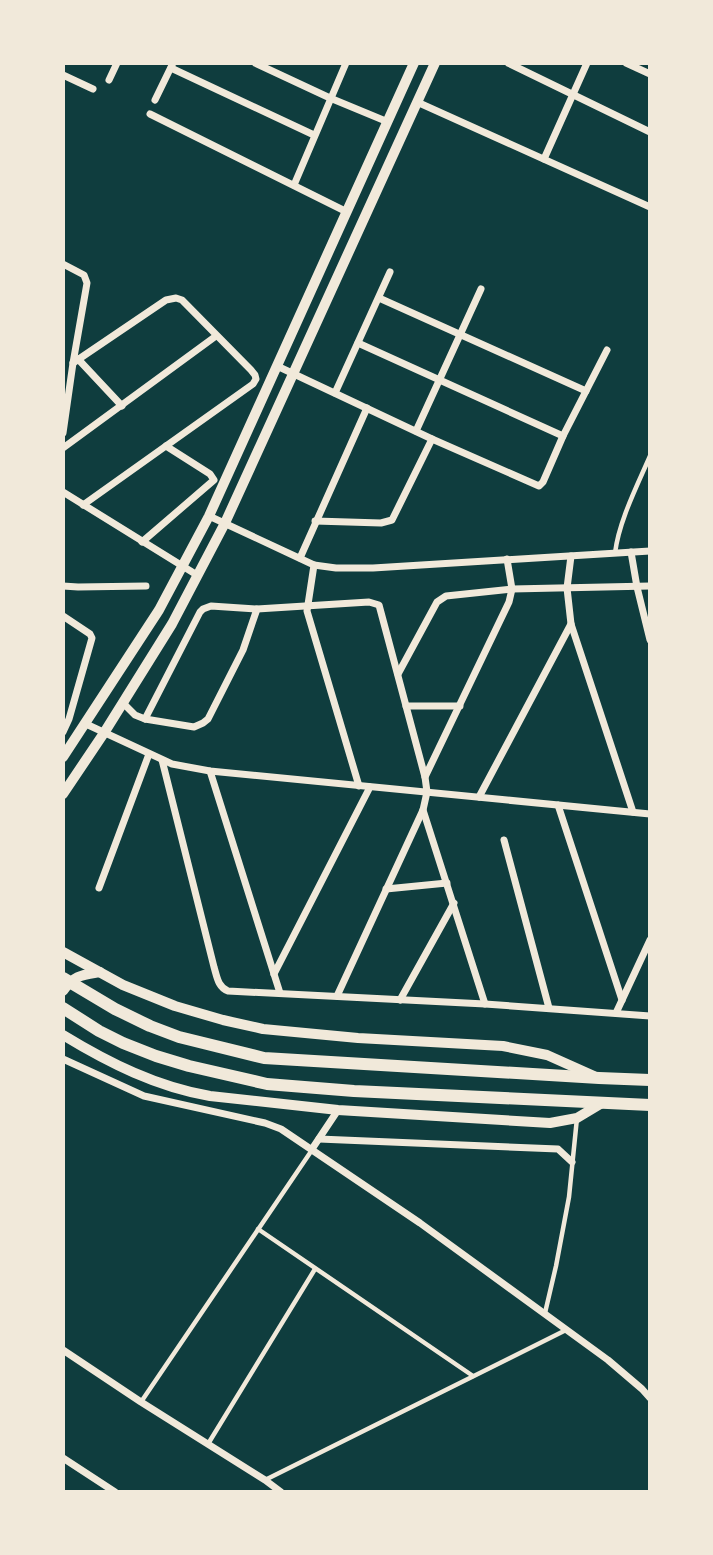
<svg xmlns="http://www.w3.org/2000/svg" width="713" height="1555" viewBox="0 0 713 1555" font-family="Helvetica,sans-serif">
  <rect width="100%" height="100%" fill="#0f3d3e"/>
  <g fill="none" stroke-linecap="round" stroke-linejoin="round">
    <g stroke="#f1e9da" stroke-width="4.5">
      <path d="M 615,553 C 619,521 637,486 650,456"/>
      <path d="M 258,1229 L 473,1376"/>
      <path d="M 545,1313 L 556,1266 L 569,1197 L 577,1118"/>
      <path d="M 141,1402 L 312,1150"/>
      <path d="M 208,1444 L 315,1269"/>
      <path d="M 265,1480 L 566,1330"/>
    </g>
    <g stroke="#f1e9da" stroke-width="7">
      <path d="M 255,63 L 330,98 L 388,122"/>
      <path d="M 508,63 L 650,132"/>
      <path d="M 626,63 L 650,74"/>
      <path d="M 171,68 L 314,135"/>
      <path d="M 63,75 L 93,89"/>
      <path d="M 109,80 L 117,63"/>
      <path d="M 155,100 L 173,63"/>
      <path d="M 417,102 L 650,207"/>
      <path d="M 150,114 L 347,212"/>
      <path d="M 544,159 L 587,63"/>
      <path d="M 294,185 L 346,63"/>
      <path d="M 63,264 L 84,275 L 87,283 L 73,363 L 63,433"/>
      <path d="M 379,298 L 586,391"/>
      <path d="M 358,343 L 563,436"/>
      <path d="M 78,359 L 122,406"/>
      <path d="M 73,363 L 166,300 L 176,298 L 182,300 L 251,370 L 255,375 L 256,379 L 253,384 L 83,505"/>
      <path d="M 277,366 L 432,439 L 539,486 L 543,482 L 563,436 L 607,350"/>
      <path d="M 335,393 L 390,272"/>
      <path d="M 416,431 L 481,289"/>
      <path d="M 63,448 L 216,336"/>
      <path d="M 63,492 L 197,575"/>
      <path d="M 209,516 L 314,565 L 336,568 L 373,568 L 650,551"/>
      <path d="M 315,521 L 381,523 L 392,520 L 432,439"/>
      <path d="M 142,542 L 214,480 L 210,474 L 166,446"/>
      <path d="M 631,552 L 637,587 L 650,640"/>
      <path d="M 571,556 L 567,588 L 571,624 L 633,812"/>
      <path d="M 300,558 L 367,408"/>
      <path d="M 314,565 L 307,611 L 359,786"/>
      <path d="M 63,586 L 78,587 L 146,586"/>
      <path d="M 63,616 L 90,634 L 92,638 L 69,719 L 63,732"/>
      <path d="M 398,674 L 437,602 L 446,596 L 512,589 L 650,586"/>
      <path d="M 123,703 L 135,715 L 145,719 L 194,727 L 203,723 L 208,719 L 243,650 L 257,609"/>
      <path d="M 406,706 L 460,706"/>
      <path d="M 145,719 L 200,612 L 203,609 L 211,606 L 257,609 L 369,602 L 379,605 L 425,777 L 427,792 L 423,810 L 337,996"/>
      <path d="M 86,724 L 172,764 L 210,771 L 650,814"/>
      <path d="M 162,760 L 214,967 C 217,977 218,987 228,991 L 485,1004 L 650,1016"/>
      <path d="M 210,771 L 280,993"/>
      <path d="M 425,777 L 509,602 L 512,589 L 507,559"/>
      <path d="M 479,797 L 571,624"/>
      <path d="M 558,805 L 622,1000"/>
      <path d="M 423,810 L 485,1004"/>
      <path d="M 504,840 L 549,1008"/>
      <path d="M 99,888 L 149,754"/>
      <path d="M 386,889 L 447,883"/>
      <path d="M 274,974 L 370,787"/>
      <path d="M 400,1000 L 454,903"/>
      <path d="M 616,1013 L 650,940"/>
      <path d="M 63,1059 L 144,1096 L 265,1123 L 281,1129 L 420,1223 L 608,1360 L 642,1389 L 650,1398"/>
      <path d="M 319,1139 L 558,1149 L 572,1162"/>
      <path d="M 312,1149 L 338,1110"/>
      <path d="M 63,1350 L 141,1402 L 265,1480 L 281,1492"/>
      <path d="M 63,1458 L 115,1492"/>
    </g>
    <g stroke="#f1e9da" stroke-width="10">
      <path d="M 63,757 L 159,610 L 209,516 L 414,63"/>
      <path d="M 63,794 L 104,733 L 172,624 L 225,523 L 435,63"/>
      <path d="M 63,952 L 123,985 L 175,1006 L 223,1020 L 263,1029 L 358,1038 L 503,1046 L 547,1055 L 594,1076"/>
      <path d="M 63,991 C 74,975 82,975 100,972"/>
      <path d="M 63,1035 C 109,1063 157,1087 210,1096 L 338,1110 L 550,1123 L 577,1118 L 602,1103"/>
    </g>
    <g stroke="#f1e9da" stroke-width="12">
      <path d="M 63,978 L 115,1009 L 150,1026 L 179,1037 L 264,1058 L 599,1078 L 650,1080"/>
      <path d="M 63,1008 L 99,1031 L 123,1043 L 156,1056 L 189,1066 L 267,1084 L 354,1091 L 650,1105"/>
    </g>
  </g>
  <rect width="713" height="1555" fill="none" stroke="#f1e9da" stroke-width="130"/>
</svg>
